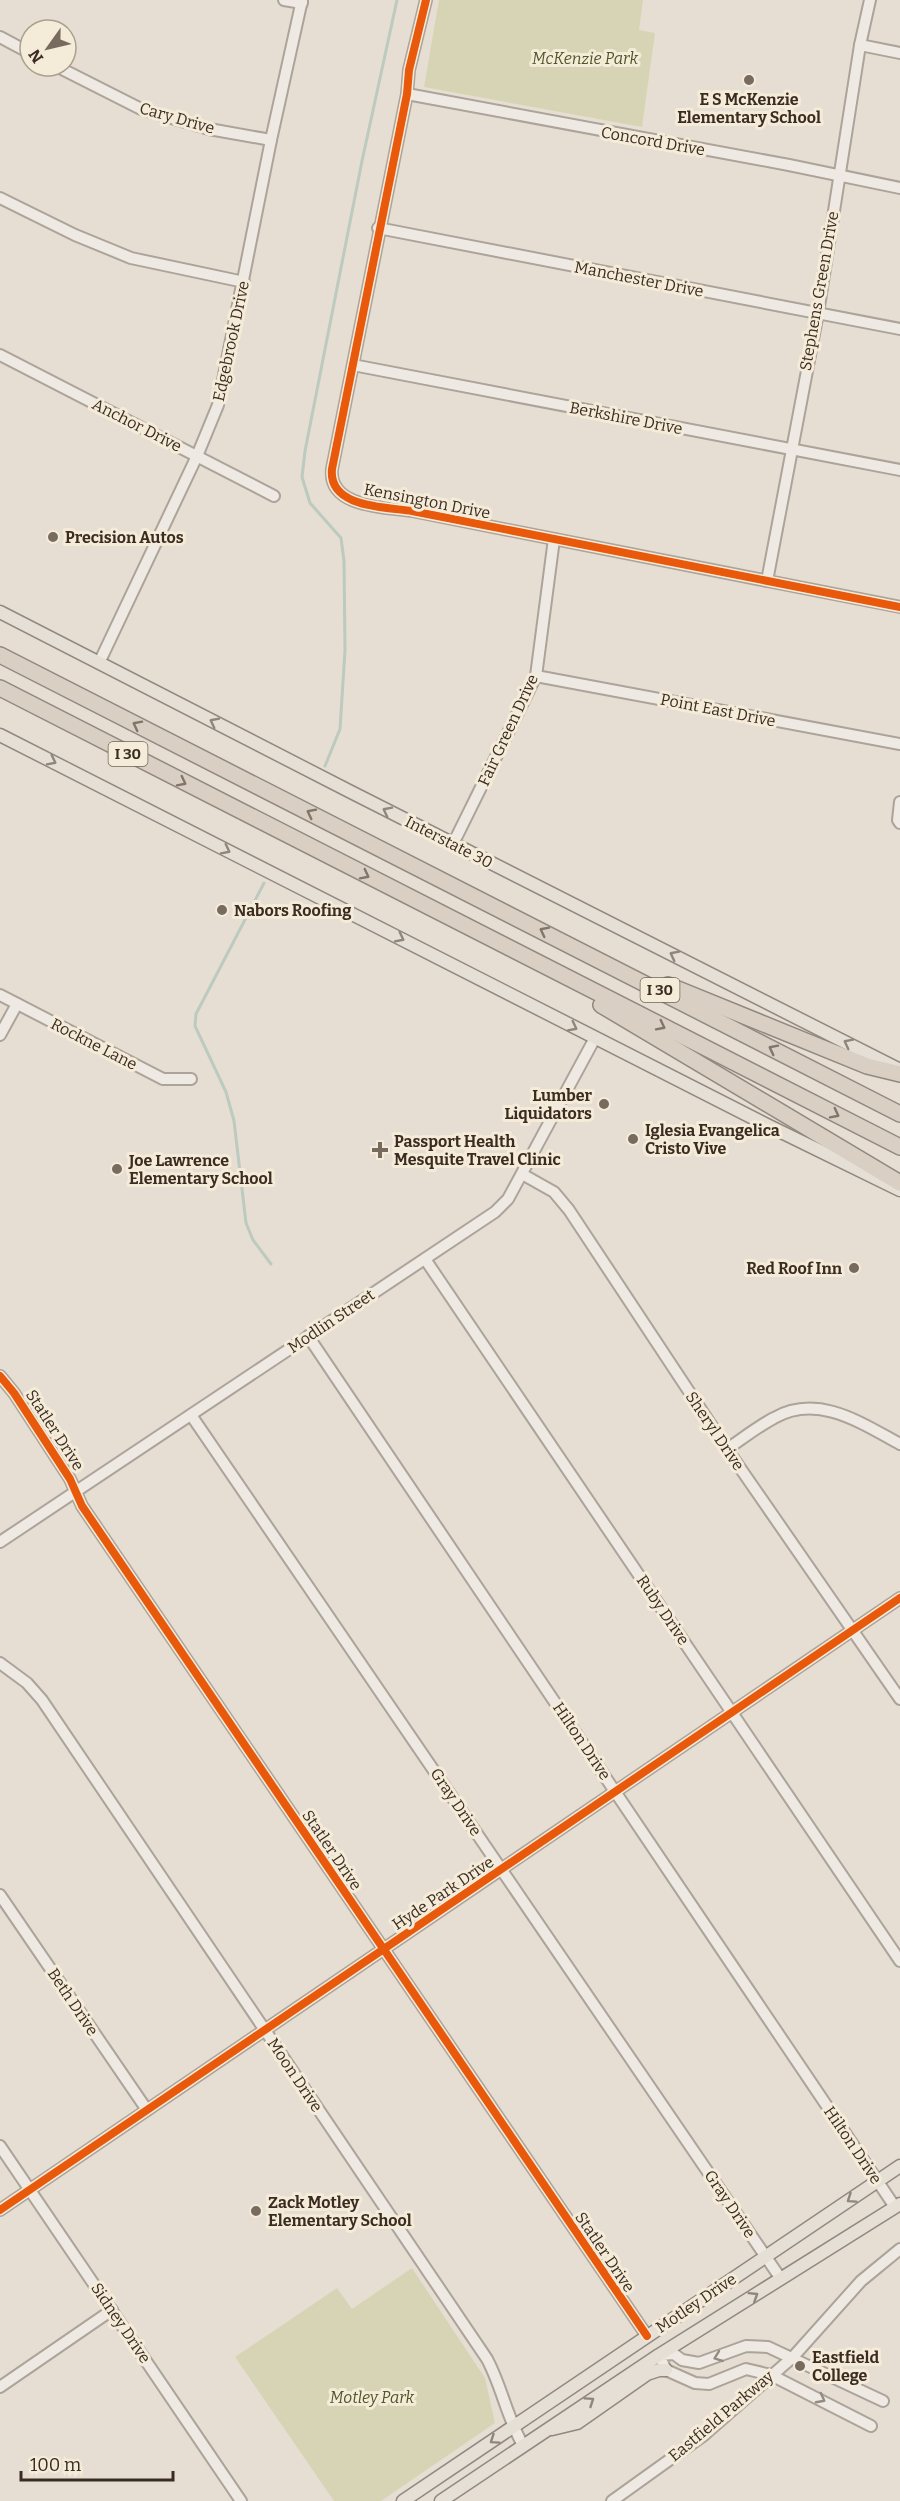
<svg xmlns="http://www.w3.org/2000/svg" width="900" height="2501" viewBox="0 0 900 2501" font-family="Bitter,serif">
  <rect width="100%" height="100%" fill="#e6ded2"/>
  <g fill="#d7d4b5">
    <path d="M 439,0 L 643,0 L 639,30 L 655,33 L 642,127 L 424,87 Z"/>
    <path d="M 412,2268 L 485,2378 L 495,2423 L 381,2501 L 334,2501 L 235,2357 L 337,2288 L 352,2309 Z"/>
  </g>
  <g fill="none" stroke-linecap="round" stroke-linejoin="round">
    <g stroke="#bccac0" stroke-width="3">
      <path d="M 325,766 L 340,729 L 345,650 L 344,561 L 341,538 L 310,503 L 302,477 L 305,451 L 362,161 L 397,0"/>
      <path d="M 264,883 L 196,1014 L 195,1026 L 226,1092 L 234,1121 L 246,1223 L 253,1240 L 271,1264"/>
    </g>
    <defs>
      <g id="minor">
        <path d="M 284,0 L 302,3"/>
        <path d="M 426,0 L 409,70 L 407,94 L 332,469 C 328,508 386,507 412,511 L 900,607"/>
        <path d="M 0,37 L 30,53"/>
        <path d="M 860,45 L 900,53"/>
        <path d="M 56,66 L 141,109 L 209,129 L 271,140"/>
        <path d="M 407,94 L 789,165 L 900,188"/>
        <path d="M 0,198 L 75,235 L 131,258 L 244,282"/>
        <path d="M 378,228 L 900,329"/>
        <path d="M 0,355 L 274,496"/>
        <path d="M 353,365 L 900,470"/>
        <path d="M 767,581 L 818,313 L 860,45 L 870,0"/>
        <path d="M 99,663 L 197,456 L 218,405 L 271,140 L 302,0"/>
        <path d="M 536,676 L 900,744"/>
        <path d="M 900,802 L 898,820 L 900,823"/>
        <path d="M 453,844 L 536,676 L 554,539"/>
        <path d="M 0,995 L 163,1079 L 191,1079"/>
        <path d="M 0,1035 L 17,1004"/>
        <path d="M 522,1174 L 554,1192 L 569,1210 L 727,1449 L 900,1699"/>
        <path d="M 425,1259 L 900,1961"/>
        <path d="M 308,1336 L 895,2207"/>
        <path d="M 0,1376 L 14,1393 L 70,1479 L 82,1506 L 647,2336"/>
        <path d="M 191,1415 L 781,2279"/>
        <path d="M 727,1449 C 742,1439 757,1427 774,1418 C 818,1393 861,1423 900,1444"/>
        <path d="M 0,1542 L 495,1212 L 508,1199 L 595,1038"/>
        <path d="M 0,1663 L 27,1683 L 42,1700 L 487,2359 C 502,2387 507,2418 523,2445"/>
        <path d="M 0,1895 L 147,2110"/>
        <path d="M 0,2146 L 241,2501"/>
        <path d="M 0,2210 L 900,1598"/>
        <path d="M 0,2387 L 112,2310"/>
        <path d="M 871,2426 L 771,2375 L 746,2369 L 709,2384 L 695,2383 L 666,2370 L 659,2355 L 674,2354 L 682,2360 L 699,2363 L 746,2346 L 768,2347 L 883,2401"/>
        <path d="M 612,2501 L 704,2435 L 737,2406 L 793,2357 L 861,2281 L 900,2249"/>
      </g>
      <g id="major">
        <path d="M 0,612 L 349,791 L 900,1070"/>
        <path d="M 0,735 L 767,1125 L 900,1190"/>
        <path d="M 552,2429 L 577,2423 L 647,2374 L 659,2370 L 666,2370"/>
        <path d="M 403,2501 L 900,2166"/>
        <path d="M 441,2501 L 659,2355 L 900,2204"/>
      </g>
      <g id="highway">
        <path d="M 0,655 L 900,1114"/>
        <path d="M 0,688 L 900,1147"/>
        <path d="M 668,985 L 867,1066 L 900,1074"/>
        <path d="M 601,1005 L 900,1183"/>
      </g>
    </defs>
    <use href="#minor" stroke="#aca39a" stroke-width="14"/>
    <use href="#major" stroke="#918981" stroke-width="15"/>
    <use href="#highway" stroke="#918981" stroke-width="18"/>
    <use href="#minor" stroke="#eeeae3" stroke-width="10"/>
    <use href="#major" stroke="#e5dfd5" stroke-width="12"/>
    <use href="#highway" stroke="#d9cfc3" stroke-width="15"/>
    <defs>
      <g id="cycleway">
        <path d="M 426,0 L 409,70 L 407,94 L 332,469 C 328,508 386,507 412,511 L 900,607"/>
        <path d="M 0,1376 L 14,1393 L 70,1479 L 82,1506 L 647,2336"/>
        <path d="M 0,2210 L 900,1598"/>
      </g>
    </defs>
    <use href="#cycleway" stroke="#f5ebd9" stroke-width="11"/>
    <use href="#cycleway" stroke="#e8590c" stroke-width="8"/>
  </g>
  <defs><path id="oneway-chevron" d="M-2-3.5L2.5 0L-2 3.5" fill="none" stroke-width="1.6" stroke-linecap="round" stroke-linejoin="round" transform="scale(1.5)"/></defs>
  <g stroke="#90867b">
    <use href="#oneway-chevron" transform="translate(214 722) rotate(-153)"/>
    <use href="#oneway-chevron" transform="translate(52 761) rotate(27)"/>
    <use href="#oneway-chevron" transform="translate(387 811) rotate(-153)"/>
    <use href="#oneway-chevron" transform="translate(226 850) rotate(27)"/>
    <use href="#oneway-chevron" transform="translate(400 938) rotate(27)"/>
    <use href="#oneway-chevron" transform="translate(674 955) rotate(-153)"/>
    <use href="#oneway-chevron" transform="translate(573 1027) rotate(27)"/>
    <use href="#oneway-chevron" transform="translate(848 1043) rotate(-153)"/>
    <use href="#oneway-chevron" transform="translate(851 2199) rotate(146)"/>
    <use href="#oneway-chevron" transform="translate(754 2296) rotate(-32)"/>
    <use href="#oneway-chevron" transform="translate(590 2401) rotate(-34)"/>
    <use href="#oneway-chevron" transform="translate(494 2440) rotate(146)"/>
  </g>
  <g stroke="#82756a">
    <use href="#oneway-chevron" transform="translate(137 725) rotate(-153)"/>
    <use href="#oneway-chevron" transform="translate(182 782) rotate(27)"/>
    <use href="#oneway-chevron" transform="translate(311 813) rotate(-153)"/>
    <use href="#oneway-chevron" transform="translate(365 875) rotate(27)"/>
    <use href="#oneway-chevron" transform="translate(544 931) rotate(-153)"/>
    <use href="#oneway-chevron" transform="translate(661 1026) rotate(27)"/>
    <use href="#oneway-chevron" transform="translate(773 1049) rotate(-153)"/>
    <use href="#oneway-chevron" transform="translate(835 1114) rotate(27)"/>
  </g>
  <g stroke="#948b82">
    <use href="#oneway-chevron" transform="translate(718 2357) rotate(160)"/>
    <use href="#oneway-chevron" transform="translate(821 2399) rotate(28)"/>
  </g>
  <g fill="#776a5f" stroke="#f5ebd9" stroke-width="2">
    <circle cx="749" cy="80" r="6"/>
    <circle cx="53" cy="537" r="6"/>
    <circle cx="222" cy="910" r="6"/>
    <circle cx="604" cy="1104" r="6"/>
    <circle cx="633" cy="1139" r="6"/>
    <path d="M377 1141h6v6h6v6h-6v6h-6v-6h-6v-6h6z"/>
    <circle cx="117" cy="1169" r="6"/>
    <circle cx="854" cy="1268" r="6"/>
    <circle cx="256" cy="2211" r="6"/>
    <circle cx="800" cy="2366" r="6"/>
  </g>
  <g text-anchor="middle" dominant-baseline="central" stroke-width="6" stroke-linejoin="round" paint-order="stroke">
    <g fill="#f5ebd9" stroke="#736558" stroke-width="1.5">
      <rect x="108.5" y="742" width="39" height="24" rx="4.5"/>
      <rect x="640.5" y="978" width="39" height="24" rx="4.5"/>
    </g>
    <g font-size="15" font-weight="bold" fill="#3b2c21">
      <text x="128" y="754">I 30</text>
      <text x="660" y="990">I 30</text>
    </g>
    <g font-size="16" font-style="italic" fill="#505729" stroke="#f5ebd9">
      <text x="585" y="58">McKenzie Park</text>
      <text x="372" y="2397">Motley Park</text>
    </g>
    <g font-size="16" font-weight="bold" fill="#3b2c21" stroke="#f5ebd9" text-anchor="start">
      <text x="749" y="99" text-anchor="middle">E S McKenzie<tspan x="749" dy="18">Elementary School</tspan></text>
      <text x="65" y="537">Precision Autos</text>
      <text x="234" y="910">Nabors Roofing</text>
      <text x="592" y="1095" text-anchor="end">Lumber<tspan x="592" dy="18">Liquidators</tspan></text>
      <text x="645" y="1130">Iglesia Evangelica<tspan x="645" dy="18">Cristo Vive</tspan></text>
      <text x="394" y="1141">Passport Health<tspan x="394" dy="18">Mesquite Travel Clinic</tspan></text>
      <text x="129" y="1160">Joe Lawrence<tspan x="129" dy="18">Elementary School</tspan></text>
      <text x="842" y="1268" text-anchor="end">Red Roof Inn</text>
      <text x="268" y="2202">Zack Motley<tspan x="268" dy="18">Elementary School</tspan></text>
      <text x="812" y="2357">Eastfield<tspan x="812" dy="18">College</tspan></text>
    </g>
    <g font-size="16" fill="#3b2c21" stroke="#f5ebd9">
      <text transform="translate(177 118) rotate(16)">Cary Drive</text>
      <text transform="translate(653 141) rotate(10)">Concord Drive</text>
      <text transform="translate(639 279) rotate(11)">Manchester Drive</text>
      <text transform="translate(819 291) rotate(-80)">Stephens Green Drive</text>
      <text transform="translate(231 341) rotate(-78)">Edgebrook Drive</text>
      <text transform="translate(626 418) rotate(11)">Berkshire Drive</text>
      <text transform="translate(137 425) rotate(27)">Anchor Drive</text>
      <text transform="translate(427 501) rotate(11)">Kensington Drive</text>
      <text transform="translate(718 710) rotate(11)">Point East Drive</text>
      <text transform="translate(508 730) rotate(-65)">Fair Green Drive</text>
      <text transform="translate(449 842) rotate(27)">Interstate 30</text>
      <text transform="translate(94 1044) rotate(27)">Rockne Lane</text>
      <text transform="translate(331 1321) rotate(-34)">Modlin Street</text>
      <text transform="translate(55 1430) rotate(57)">Statler Drive</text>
      <text transform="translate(715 1431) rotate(56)">Sheryl Drive</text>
      <text transform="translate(663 1610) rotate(56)">Ruby Drive</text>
      <text transform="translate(582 1741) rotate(56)">Hilton Drive</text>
      <text transform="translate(456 1802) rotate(56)">Gray Drive</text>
      <text transform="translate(332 1850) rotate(56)">Statler Drive</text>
      <text transform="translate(443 1893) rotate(-34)">Hyde Park Drive</text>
      <text transform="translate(73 2002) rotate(56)">Beth Drive</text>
      <text transform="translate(295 2075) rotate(56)">Moon Drive</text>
      <text transform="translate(853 2145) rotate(56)">Hilton Drive</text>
      <text transform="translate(730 2204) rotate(56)">Gray Drive</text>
      <text transform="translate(605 2252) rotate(56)">Statler Drive</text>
      <text transform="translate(696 2303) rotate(-34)">Motley Drive</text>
      <text transform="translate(121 2323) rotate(56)">Sidney Drive</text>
      <text transform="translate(721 2416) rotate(-40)">Eastfield Parkway</text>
    </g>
  </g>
  <g transform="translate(48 48) rotate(236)"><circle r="28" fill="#f5ebd9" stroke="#ab9f8f" stroke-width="1.5"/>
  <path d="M0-4.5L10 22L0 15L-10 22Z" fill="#776a5f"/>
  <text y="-9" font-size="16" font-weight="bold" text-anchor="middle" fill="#3b2c21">N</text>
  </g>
  <path d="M21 2471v9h152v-9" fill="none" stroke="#3b2c21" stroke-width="3"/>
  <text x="30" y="2471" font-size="18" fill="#3b2c21" stroke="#f5ebd9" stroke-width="4.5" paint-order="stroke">100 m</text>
</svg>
